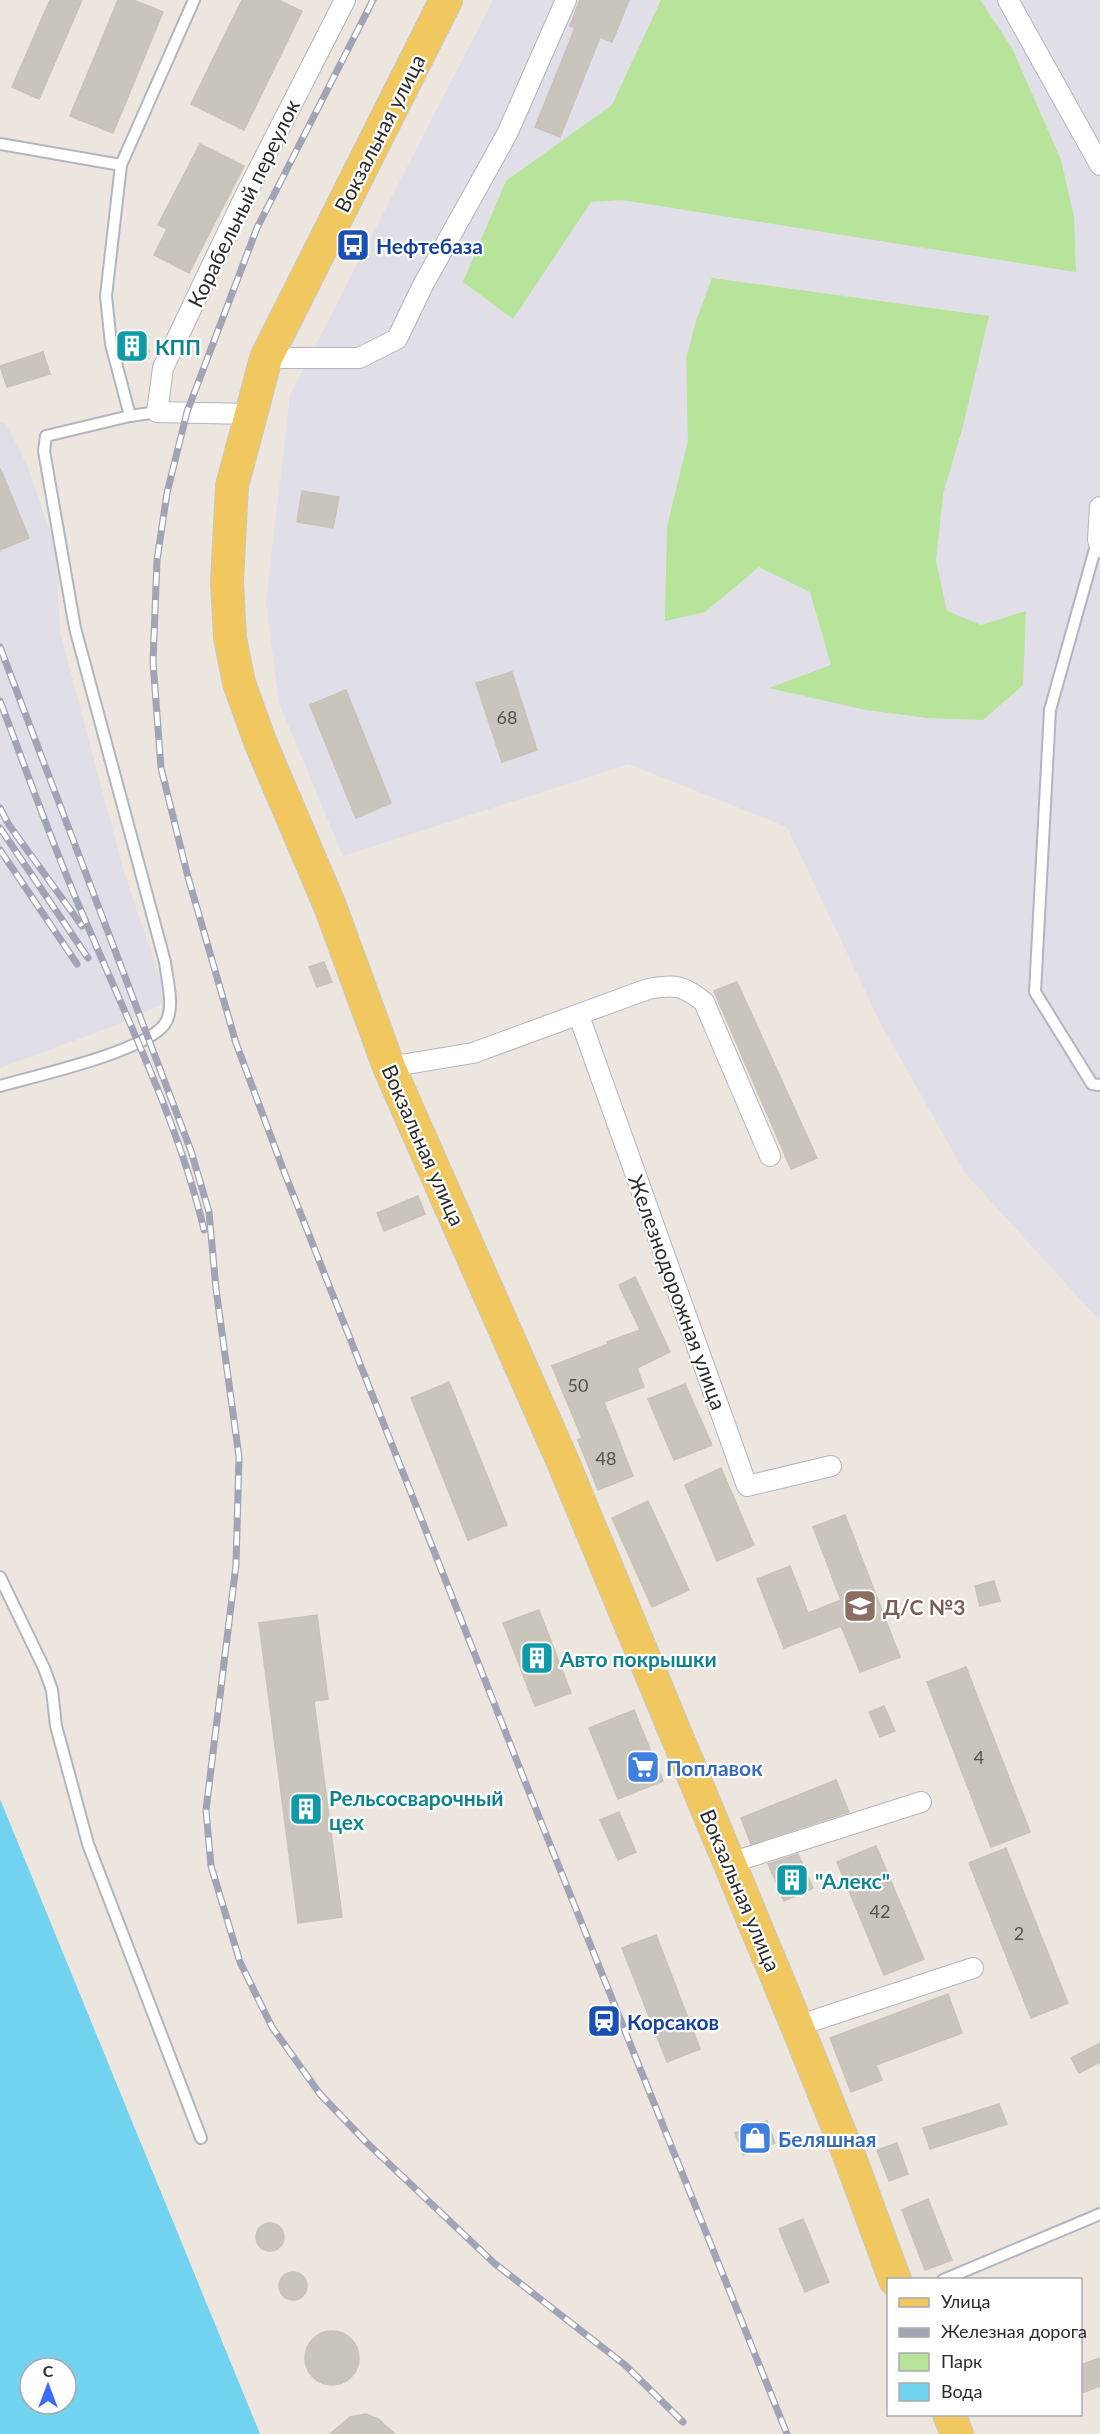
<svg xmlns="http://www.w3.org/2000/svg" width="1100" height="2434" viewBox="0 0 1100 2434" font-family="Lato,sans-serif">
  <rect width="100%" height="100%" fill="#ede6de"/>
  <g fill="#e0dee6">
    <path d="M 493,0 L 1100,0 L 1100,1321 L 965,1173 L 881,1024 L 787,827 L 629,764 L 343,856 L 279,703 L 266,602 L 290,395 Z"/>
    <path d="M 0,423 L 6,424 L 28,467 L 56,550 L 60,632 L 123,869 L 168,1001 L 122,1023 L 0,1068 Z"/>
  </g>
  <g fill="#b7e39a">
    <path d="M 661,0 L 980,0 L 1012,48 L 1061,160 L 1074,217 L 1076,272 L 622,200 L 591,202 L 513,319 L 463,282 L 506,181 L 612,105 Z"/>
    <path d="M 712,278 L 989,316 L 963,426 L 943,494 L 936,561 L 947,611 L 981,625 L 1026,611 L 1023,685 L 983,720 L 928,718 L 866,710 L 769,688 L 831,665 L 810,592 L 759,567 L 705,612 L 665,621 L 667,527 L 688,441 L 686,358 L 697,318 Z"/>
  </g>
  <path fill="#71d3ef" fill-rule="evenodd" d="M 0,1799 L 260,2434 L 0,2434 ZM 30,2368 L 66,2368 L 66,2404 L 30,2404 Z"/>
  <g fill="#c9c4bc" stroke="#c9c2b7" stroke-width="1.5">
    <path d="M 50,0 L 82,0 L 39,99 L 12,87 Z"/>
    <path d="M 118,0 L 133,0 L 163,12 L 113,133 L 70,116 Z"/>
    <path d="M 242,0 L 278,0 L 302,11 L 244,130 L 191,104 Z"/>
    <path d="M 580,0 L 629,0 L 612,42 L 600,37 L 560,137 L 535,127 L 575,28 L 570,26 Z"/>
    <path d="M 200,144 L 244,166 L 189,273 L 154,255 L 167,229 L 158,225 Z"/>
    <path d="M 143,333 L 149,352 L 123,359 L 118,340 Z"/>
    <path d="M 43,352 L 50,374 L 7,387 L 0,366 Z"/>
    <path d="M 0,468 L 29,538 L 0,550 Z"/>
    <path d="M 302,491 L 339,497 L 333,528 L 297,522 Z"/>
    <path d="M 512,672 L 537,750 L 502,762 L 476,683 Z"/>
    <path d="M 346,690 L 391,803 L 356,818 L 310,705 Z"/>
    <path d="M 324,962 L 332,982 L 317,987 L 309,967 Z"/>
    <path d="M 737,982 L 817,1158 L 791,1169 L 714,991 Z"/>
    <path d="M 418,1196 L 425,1214 L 384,1231 L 377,1213 Z"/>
    <path d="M 635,1277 L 670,1352 L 637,1368 L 644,1387 L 604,1402 L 633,1476 L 598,1490 L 578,1440 L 582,1438 L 552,1366 L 608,1344 L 607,1342 L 640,1330 L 619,1285 Z"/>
    <path d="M 449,1382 L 507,1525 L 468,1540 L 411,1398 Z"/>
    <path d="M 685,1384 L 712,1445 L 674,1460 L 648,1399 Z"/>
    <path d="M 721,1468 L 754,1545 L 717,1561 L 685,1485 Z"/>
    <path d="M 648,1501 L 689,1590 L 652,1607 L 612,1518 Z"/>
    <path d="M 845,1515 L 900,1657 L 860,1672 L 841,1626 L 784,1648 L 757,1579 L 790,1566 L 808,1613 L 841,1600 L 813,1527 Z"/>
    <path d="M 994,1581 L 1000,1601 L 980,1606 L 975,1586 Z"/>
    <path d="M 539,1610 L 571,1693 L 535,1706 L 503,1623 Z"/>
    <path d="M 317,1615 L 328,1699 L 314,1701 L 342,1917 L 298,1923 L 259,1623 Z"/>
    <path d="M 966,1667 L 1030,1832 L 991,1847 L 927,1682 Z"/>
    <path d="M 884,1706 L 895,1731 L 880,1737 L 869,1712 Z"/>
    <path d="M 634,1710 L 663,1781 L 618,1799 L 589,1728 Z"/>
    <path d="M 836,1780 L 849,1812 L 751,1844 L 741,1818 Z"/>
    <path d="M 619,1812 L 636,1852 L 618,1860 L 600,1820 Z"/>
    <path d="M 876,1846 L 924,1959 L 884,1975 L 837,1862 Z"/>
    <path d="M 1006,1848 L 1068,2003 L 1031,2018 L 969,1863 Z"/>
    <path d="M 798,1854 L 813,1888 L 784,1901 L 768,1864 Z"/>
    <path d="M 656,1935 L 700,2049 L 667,2062 L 622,1948 Z"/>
    <path d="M 948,1994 L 962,2033 L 876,2065 L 882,2080 L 851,2092 L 830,2038 Z"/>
    <path d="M 1100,2043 L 1100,2062 L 1079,2073 L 1071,2058 Z"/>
    <path d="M 999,2104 L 1007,2124 L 930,2149 L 923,2128 Z"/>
    <path d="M 767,2121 L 775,2143 L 743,2155 L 735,2133 Z"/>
    <path d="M 897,2143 L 908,2174 L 889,2181 L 877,2150 Z"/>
    <path d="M 928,2199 L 952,2260 L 925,2270 L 902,2210 Z"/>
    <path d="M 803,2219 L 829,2282 L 805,2292 L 779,2229 Z"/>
    <circle cx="270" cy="2237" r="14"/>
    <circle cx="293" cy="2286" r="14"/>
    <circle cx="332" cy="2358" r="27"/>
    <path d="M 1100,2358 L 1100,2386 L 1080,2394 L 1080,2365 Z"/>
    <path d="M 366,2414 L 378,2419 L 395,2434 L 330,2434 L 350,2417 Z"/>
  </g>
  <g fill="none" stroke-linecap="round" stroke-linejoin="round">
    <defs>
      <g id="service">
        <path d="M 0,144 L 121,165"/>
        <path d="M 157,412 L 130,416 L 111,344 L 106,296 L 121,165 L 194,0"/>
        <path d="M 1097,542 L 1050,710 L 1035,992 L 1092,1084 L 1100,1085"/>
        <path d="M 0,1086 C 35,1076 143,1052 164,1025 C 176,1010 167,980 165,962 L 75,628 L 44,451 L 46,436 L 130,416"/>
        <path d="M 0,1577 L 44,1668 L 52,1690 L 56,1726 L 88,1844 L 201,2138"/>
        <path d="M 943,2280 L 1100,2214"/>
      </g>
      <g id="minor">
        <path d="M 1008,0 L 1100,165"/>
        <path d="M 266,358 L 359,358 L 397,339 L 423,285 L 507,134 L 566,0"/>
        <path d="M 250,414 L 157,412 L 163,368 L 244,198 L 345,0"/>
        <path d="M 1100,507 L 1098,540 L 1100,547"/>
        <path d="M 579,1016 L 747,1486 L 831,1466"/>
        <path d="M 389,1067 L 473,1053 L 648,989 C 674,984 683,985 704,1002 L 770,1156"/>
        <path d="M 730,1863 L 921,1802"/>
        <path d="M 797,2026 L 973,1968"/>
      </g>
      <g id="primary">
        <path d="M 446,0 L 266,358 L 232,486 L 227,582 L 230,638 L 239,683 L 261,744 L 330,906 L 389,1067 L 563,1462 L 797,2026 L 849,2155 L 895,2280"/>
        <path d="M 949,2414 L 957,2434"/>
      </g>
    </defs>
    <use href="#service" stroke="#b1b5bf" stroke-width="14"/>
    <use href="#minor" stroke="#b1b5bf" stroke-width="22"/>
    <use href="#primary" stroke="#c8c8c8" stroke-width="34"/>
    <use href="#service" stroke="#fff" stroke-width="10"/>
    <use href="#minor" stroke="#fff" stroke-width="20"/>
    <use href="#primary" stroke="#f1c85f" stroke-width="32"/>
    <defs>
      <g id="rail">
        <path d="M 373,0 L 257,228 L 187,412 L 167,493 L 157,560 L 153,662 L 161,768 L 188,877 L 236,1043 L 283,1169 L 541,1822 L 787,2434"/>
        <path d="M 0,647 L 191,1151 L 209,1212 L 216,1289 L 239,1457 L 236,1565 L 206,1810 L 211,1866 L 240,1962 L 272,2027 L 320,2094 L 366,2142 L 494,2263 L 625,2365 L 683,2422"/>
        <path d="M 0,701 C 29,777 56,855 89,929 C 131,1028 179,1125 204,1230"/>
        <path d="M 0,808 L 9,825 L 82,926"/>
        <path d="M 0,828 L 88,958"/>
        <path d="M 0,850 L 77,964"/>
      </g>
    </defs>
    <use href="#rail" stroke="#a0a4b6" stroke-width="7"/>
    <use href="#rail" stroke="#fff" stroke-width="4.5" stroke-dasharray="14" stroke-linecap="butt"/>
  </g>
  <defs>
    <symbol id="bus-square" viewBox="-11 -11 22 22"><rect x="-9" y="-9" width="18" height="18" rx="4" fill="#1a4fb4" stroke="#fff"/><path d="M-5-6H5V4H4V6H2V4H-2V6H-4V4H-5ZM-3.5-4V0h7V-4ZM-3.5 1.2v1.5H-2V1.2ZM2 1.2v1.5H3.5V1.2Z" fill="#fff"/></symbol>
    <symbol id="building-square" viewBox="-11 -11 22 22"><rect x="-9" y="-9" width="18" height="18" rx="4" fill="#0f9aa8" stroke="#fff"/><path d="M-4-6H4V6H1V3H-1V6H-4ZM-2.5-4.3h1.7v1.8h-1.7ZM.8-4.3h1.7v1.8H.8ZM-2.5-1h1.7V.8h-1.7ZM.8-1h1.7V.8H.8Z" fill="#fff"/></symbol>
    <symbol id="school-square" viewBox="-11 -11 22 22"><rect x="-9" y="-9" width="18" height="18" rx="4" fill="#8d6e63" stroke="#fff"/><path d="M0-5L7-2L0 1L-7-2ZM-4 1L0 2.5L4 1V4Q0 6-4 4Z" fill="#fff"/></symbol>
    <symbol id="supermarket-square" viewBox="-11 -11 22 22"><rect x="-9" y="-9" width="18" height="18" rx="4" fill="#3f7fe0" stroke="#fff"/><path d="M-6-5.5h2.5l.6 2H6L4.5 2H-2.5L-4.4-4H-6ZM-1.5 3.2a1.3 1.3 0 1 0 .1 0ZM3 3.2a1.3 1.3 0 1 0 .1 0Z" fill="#fff"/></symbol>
    <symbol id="station-square" viewBox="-11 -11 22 22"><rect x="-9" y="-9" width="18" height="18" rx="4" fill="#1a4fb4" stroke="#fff"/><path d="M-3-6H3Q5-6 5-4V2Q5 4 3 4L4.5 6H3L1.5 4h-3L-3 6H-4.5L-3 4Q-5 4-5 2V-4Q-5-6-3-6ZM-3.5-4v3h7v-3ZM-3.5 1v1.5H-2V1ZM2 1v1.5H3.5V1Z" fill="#fff"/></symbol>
    <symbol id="shop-square" viewBox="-11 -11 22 22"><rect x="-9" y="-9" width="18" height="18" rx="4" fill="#3f7fe0" stroke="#fff"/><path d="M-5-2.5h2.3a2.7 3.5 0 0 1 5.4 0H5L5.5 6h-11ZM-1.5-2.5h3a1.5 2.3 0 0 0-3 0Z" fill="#fff"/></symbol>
  </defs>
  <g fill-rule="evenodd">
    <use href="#bus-square" x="334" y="226" width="38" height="38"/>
    <use href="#building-square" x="113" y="327" width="38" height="38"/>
    <use href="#school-square" x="841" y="1587" width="38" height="38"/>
    <use href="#building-square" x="518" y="1639" width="38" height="38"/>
    <use href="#supermarket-square" x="624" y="1748" width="38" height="38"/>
    <use href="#building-square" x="287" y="1790" width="38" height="38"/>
    <use href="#building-square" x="773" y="1861" width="38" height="38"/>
    <use href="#station-square" x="585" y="2002" width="38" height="38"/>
    <use href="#shop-square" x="736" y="2119" width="38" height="38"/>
  </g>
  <g text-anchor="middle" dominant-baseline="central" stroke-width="4.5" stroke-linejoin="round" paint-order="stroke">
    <g font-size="18" fill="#52514f">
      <text x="507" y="717">68</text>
      <text x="578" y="1385">50</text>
      <text x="606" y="1458">48</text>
      <text x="979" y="1757">4</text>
      <text x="880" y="1911">42</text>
      <text x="1019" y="1933">2</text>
    </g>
    <g font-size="21" fill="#2b2b2b" stroke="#fff">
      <text transform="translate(379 133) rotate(-63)">Вокзальная улица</text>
      <text transform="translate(243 203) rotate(-64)">Корабельный переулок</text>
      <text transform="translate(424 1145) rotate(66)">Вокзальная улица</text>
      <text transform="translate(678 1292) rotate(70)">Железнодорожная улица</text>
      <text transform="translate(741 1890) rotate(67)">Вокзальная улица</text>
    </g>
    <g font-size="21" font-weight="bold" fill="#164399" stroke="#fff" text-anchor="start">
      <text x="376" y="245">Нефтебаза</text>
      <text x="627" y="2021">Корсаков</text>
    </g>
    <g font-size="21" font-weight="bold" fill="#0d838f" stroke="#fff" text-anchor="start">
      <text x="155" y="346">КПП</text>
      <text x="560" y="1658">Авто покрышки</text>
      <text x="329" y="1797">Рельсосварочный<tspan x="329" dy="24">цех</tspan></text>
      <text x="815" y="1880">"Алекс"</text>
    </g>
    <g font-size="21" font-weight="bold" fill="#785e54" stroke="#fff" text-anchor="start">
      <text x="883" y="1606">Д/С №3</text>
    </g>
    <g font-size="21" font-weight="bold" fill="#366cbe" stroke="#fff" text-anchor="start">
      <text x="666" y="1767">Поплавок</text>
      <text x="778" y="2138">Беляшная</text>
    </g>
  </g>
  <rect x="887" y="2278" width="195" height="138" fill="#ffffff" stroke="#aaaaaa" stroke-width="1.5"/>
  <rect x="899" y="2298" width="30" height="9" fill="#f1c85f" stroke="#aaaaaa" stroke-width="1.5"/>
  <text x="941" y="2308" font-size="18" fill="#2b2b2b">Улица</text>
  <rect x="899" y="2328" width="30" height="9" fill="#a0a4b6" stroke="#aaaaaa" stroke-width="1.5"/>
  <text x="941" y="2338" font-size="18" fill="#2b2b2b">Железная дорога</text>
  <rect x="899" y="2353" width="30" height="18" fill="#b7e39a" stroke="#aaaaaa" stroke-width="1.5"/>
  <text x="941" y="2368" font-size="18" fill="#2b2b2b">Парк</text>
  <rect x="899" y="2383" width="30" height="18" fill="#71d3ef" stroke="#aaaaaa" stroke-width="1.5"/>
  <text x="941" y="2398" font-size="18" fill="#2b2b2b">Вода</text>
  <g transform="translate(48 2386)"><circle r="28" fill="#ffffff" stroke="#aaaaaa" stroke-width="1.5"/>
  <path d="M0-4.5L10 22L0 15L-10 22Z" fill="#3e6afa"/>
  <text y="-9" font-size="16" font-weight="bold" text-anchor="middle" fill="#2b2b2b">С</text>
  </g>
</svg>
